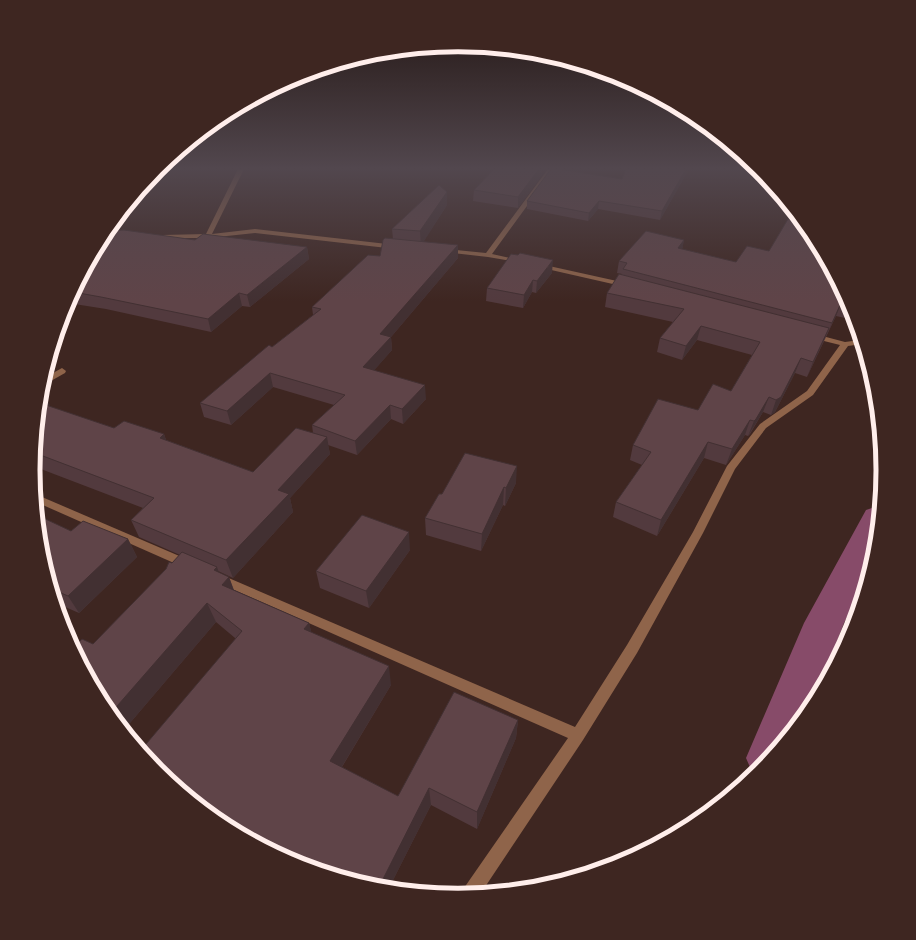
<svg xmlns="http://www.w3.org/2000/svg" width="916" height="940" viewBox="0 0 916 940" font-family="'Noto Sans',sans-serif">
  <rect width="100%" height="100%" fill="#3e2621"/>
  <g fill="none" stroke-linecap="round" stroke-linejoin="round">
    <path fill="#874b69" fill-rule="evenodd" d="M 878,506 L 879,507 L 875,553 L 869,572 L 844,623 L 814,702 L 758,771 L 753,774 L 746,758 L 804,623 L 866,510 Z"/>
    <g fill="#8f644a" fill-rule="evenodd">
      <path d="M 238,169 L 244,169 L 212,234 L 255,229 L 396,245 L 399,247 L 396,249 L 255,233 L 208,238 L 160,238 L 159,237 L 162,235 L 206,234 Z"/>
      <path d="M 548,169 L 554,169 L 492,254 L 523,261 L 523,263 L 488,257 L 444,252 L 443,251 L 446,249 L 486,253 Z"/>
      <path d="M 540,264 L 626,283 L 630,285 L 626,287 L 538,267 L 537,266 Z"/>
      <path d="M 808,333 L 811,333 L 845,342 L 860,340 L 862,344 L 848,346 L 813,395 L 766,428 L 735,469 L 703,533 L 637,653 L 583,740 L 481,893 L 462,895 L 464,888 L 568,738 L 216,582 L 214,579 L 216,576 L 220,574 L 224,576 L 575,727 L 627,645 L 693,532 L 727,466 L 760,424 L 807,391 L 840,345 L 808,337 Z"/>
      <path d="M 62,368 L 66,371 L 65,373 L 42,386 L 44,378 Z"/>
      <path d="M 35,494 L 191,561 L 193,564 L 191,567 L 187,568 L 183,567 L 36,502 Z"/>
    </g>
  </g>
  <g fill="#523a3e">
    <path d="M 626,169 L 689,169 L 660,220 L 598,209 L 588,221 L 527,209 L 527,201 L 622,179 Z"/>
    <path d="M 542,175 L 518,208 L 473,201 L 474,190 Z"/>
    <path d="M 447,205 L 423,242 L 458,258 L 391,337 L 392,350 L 374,370 L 426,399 L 403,424 L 391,419 L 357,455 L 328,445 L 330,454 L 290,498 L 293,512 L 233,578 L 218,571 L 219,573 L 229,577 L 234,590 L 309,623 L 311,632 L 391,685 L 342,767 L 398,796 L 518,720 L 516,738 L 477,829 L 431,805 L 389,888 L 375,887 L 235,638 L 216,622 L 124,730 L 104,706 L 93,644 L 180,555 L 139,537 L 131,520 L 143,508 L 33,466 L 40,394 L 50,407 L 114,428 L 164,434 L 166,440 L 253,472 L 313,433 L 312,425 L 334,405 L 273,387 L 231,425 L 204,417 L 200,403 L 313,315 L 312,307 L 380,256 L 393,239 L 392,229 Z"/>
    <path d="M 105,234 L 307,247 L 309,259 L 250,307 L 242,306 L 211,332 L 106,309 L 68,303 Z"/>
    <path d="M 812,234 L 851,308 L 854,319 L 854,320 L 836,316 L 807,377 L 795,373 L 775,412 L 771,415 L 763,412 L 750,434 L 748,436 L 745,435 L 726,465 L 704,458 L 657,536 L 613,517 L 616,502 L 642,465 L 630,460 L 633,445 L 698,410 L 731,391 L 752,355 L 697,340 L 682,360 L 657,352 L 660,338 L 673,322 L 605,307 L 607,293 L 622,275 L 622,274 L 617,273 L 619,261 L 684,240 L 682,249 L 736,262 L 769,251 Z"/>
    <path d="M 552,273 L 536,293 L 532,292 L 523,308 L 486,301 L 487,288 Z"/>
    <path d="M 516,483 L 505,506 L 503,505 L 481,551 L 426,535 L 425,518 L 442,494 Z"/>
    <path d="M 71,531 L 128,539 L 137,557 L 79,613 L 56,603 L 41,553 Z"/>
    <path d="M 410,550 L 369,608 L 320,588 L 316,571 Z"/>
  </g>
  <g fill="#423032">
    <path d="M 539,169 L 542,169 L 542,175 L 518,208 L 518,197 Z"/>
    <path d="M 686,169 L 689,169 L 660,220 L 662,211 Z"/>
    <path d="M 447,192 L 447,205 L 421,246 L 420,231 Z"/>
    <path d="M 599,201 L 598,209 L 588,221 L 589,213 Z"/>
    <path d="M 684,240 L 682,251 L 678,248 Z"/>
    <path d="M 458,245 L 458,258 L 391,337 L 392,350 L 365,381 L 363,367 L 380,334 Z"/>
    <path d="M 307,247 L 309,259 L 250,307 L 247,295 Z"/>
    <path d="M 553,260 L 552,273 L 536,293 L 537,281 Z"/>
    <path d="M 533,280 L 532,292 L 523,308 L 524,295 Z"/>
    <path d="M 239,293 L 242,306 L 211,332 L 208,319 Z"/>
    <path d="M 841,303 L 836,316 L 826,335 L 832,323 Z"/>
    <path d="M 701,326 L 697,340 L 682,360 L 686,346 Z"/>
    <path d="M 829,328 L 823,342 L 807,377 L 813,362 Z"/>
    <path d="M 801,358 L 795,373 L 775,412 L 771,415 L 776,400 Z"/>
    <path d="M 270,373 L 273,387 L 231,425 L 227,411 Z"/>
    <path d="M 425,385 L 426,399 L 403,424 L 402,409 Z"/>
    <path d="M 45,395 L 53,412 L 39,409 L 40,399 Z"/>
    <path d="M 769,397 L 763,412 L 748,436 L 754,421 Z"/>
    <path d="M 390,405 L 391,419 L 357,455 L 355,441 Z"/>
    <path d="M 750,420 L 745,435 L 726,465 L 732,449 Z"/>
    <path d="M 164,434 L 170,452 L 160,438 Z"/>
    <path d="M 327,437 L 330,454 L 290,498 L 293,512 L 233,578 L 226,560 L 278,490 Z"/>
    <path d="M 708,442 L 704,458 L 657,536 L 661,520 Z"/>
    <path d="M 517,466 L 516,483 L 505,506 L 506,488 Z"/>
    <path d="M 504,487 L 503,505 L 481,551 L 482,534 Z"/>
    <path d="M 409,532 L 410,550 L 369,608 L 366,591 Z"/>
    <path d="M 128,539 L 137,557 L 79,613 L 68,596 Z"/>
    <path d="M 217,567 L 223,584 L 229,577 L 236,597 L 229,605 L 214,570 Z"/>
    <path d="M 207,603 L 216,622 L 124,730 L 111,713 Z"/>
    <path d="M 309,623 L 314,642 L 304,629 Z"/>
    <path d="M 389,666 L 391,685 L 335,778 L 330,761 Z"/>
    <path d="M 518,720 L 516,738 L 477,829 L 477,812 Z"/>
    <path d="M 429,788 L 431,805 L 389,888 L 379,887 Z"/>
  </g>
  <g fill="#5f4448" stroke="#423032">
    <path d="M 494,169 L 539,169 L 518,197 L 474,190 Z"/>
    <path d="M 551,169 L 558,169 L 622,179 L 626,169 L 686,169 L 662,211 L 599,201 L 589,213 L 527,201 Z"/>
    <path d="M 439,185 L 447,192 L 420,231 L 392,229 Z"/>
    <path d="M 788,219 L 802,222 L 812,234 L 850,305 L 841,303 L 832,323 L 623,269 L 627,263 L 619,261 L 646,231 L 684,240 L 678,248 L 736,262 L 747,246 L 769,251 Z"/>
    <path d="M 124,230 L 195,240 L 203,234 L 307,247 L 247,295 L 239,293 L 208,319 L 101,297 L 73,292 L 105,234 L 107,231 Z"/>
    <path d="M 385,238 L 458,245 L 380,334 L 391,337 L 363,367 L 425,385 L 402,409 L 390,405 L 355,441 L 312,425 L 345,395 L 270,373 L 227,411 L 200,403 L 269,345 L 272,347 L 321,309 L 312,307 L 368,255 L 380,256 L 383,240 Z"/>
    <path d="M 520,253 L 553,260 L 537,281 L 533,280 L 524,295 L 487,288 L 511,254 L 518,255 Z"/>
    <path d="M 619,274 L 829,328 L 813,362 L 801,358 L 781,397 L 776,400 L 769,397 L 756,419 L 754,421 L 750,420 L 732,449 L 708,442 L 661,520 L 616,502 L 651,452 L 633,445 L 658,399 L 698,410 L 713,384 L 731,391 L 760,342 L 701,326 L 686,346 L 660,338 L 684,309 L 607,293 Z"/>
    <path d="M 40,394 L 45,395 L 40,399 Z"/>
    <path d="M 40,403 L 114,428 L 124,421 L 164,434 L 160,438 L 253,472 L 296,428 L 327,437 L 278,490 L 289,494 L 226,560 L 131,520 L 154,498 L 35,453 Z"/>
    <path d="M 465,453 L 517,466 L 506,488 L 504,487 L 482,534 L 425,518 L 439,494 L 442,494 Z"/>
    <path d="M 37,515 L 71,531 L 83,521 L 128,539 L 68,596 L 52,589 L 41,553 Z"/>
    <path d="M 362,515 L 409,532 L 366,591 L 316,571 Z"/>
    <path d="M 182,552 L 217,567 L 214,570 L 229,577 L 222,585 L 309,623 L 304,629 L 389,666 L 330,761 L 398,796 L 454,692 L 518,720 L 477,812 L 429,788 L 379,887 L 375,887 L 295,863 L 222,823 L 157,770 L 141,750 L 242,631 L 207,603 L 111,713 L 104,706 L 74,648 L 82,639 L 93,644 L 166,569 L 169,562 L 172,563 Z"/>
  </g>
  <linearGradient id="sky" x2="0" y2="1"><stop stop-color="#221512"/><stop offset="0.56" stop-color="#52474e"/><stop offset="1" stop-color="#52474e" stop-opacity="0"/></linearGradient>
  <rect width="916" height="301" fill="url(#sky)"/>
  <path d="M0 0H916V940H0ZM40 470a418 418 0 1 1 836 0a418 418 0 1 1-836 0Z" fill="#3e2621" fill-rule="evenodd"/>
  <path fill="none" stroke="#ffeeeb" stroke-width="5" d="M40 470a418 418 0 1 1 836 0a418 418 0 1 1-836 0Z"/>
</svg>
